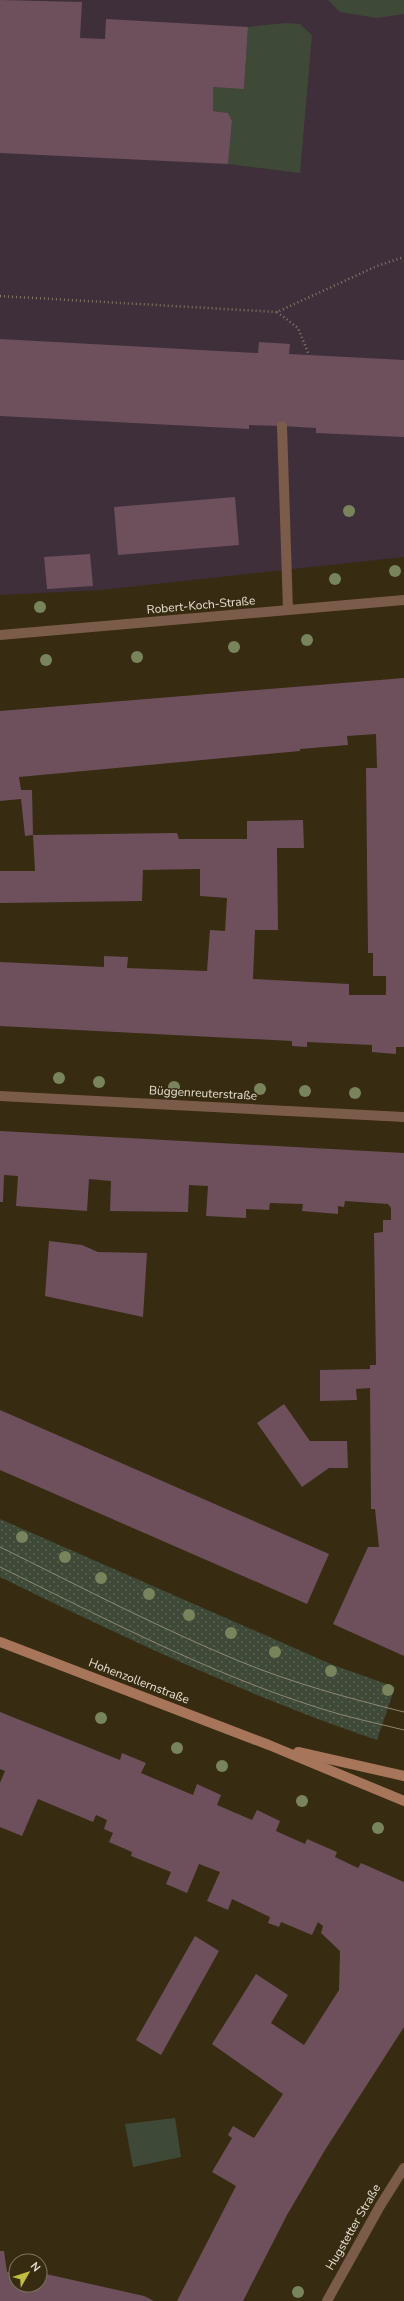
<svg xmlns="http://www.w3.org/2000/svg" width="404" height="2301" viewBox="0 0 404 2301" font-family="'Nunito Sans',sans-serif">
  <defs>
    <pattern id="grass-dots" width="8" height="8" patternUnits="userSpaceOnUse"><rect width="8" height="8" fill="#3e4938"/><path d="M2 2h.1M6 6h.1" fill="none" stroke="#5a6354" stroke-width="1.8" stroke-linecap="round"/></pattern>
  </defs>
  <rect width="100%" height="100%" fill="#372b12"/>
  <path fill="#3f2f3a" d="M 0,0 L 404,0 L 404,557 L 101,590 L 0,595 Z"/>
  <path fill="url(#grass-dots)" d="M 0,1519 L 333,1665 L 395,1687 L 377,1740 C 247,1696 123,1637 0,1577 Z"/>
  <g fill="#3e4938">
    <path d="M 328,0 L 404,0 L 404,14 L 377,18 L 340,12 Z"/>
    <path d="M 286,23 L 300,24 L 312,35 L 300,173 L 228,164 L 232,121 L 228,113 L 213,111 L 213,87 L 244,88 L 248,27 Z"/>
    <path d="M 175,2118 L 181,2157 L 133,2167 L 125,2124 Z"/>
  </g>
  <g fill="#6d505c" fill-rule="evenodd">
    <path d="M 0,0 L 82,2 L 80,38 L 105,39 L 106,19 L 248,27 L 244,89 L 213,87 L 213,111 L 228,113 L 232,121 L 228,164 L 0,153 Z"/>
    <path d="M 0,339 L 258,353 L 259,342 L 290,344 L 289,354 L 404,360 L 404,437 L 316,433 L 316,428 L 282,426 L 249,425 L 249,429 L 0,416 Z"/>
    <path d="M 235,497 L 239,545 L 118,555 L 114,507 Z"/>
    <path d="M 90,554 L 93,586 L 47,589 L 44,557 Z"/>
    <path d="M 404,678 L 404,1047 L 396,1047 L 396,1054 L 372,1052 L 372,1045 L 307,1042 L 307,1047 L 292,1046 L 292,1041 L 0,1026 L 0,962 L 104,967 L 104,956 L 128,957 L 127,968 L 207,971 L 210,930 L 225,931 L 227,898 L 200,896 L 200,869 L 143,870 L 142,901 L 0,903 L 0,871 L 35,871 L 33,835 L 25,836 L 21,799 L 0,801 L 0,711 ZM 376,734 L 377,768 L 366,768 L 368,953 L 373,953 L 373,976 L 386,976 L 386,995 L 349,995 L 349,984 L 253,979 L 255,930 L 278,930 L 277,848 L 304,848 L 303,820 L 247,821 L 247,839 L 179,839 L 177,833 L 33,835 L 32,790 L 21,790 L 19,777 L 300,751 L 300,749 L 348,745 L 347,736 Z"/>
    <path d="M 0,1131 L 404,1153 L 404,1656 L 333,1624 L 368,1547 L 379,1547 L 375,1509 L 371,1509 L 370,1388 L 356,1389 L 357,1400 L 320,1401 L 320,1370 L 370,1369 L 370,1365 L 376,1365 L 374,1233 L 383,1232 L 383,1220 L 391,1220 L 391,1208 L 388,1204 L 345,1201 L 344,1207 L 338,1206 L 338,1214 L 302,1211 L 303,1204 L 270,1203 L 269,1210 L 246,1209 L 246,1218 L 206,1216 L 208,1186 L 189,1185 L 188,1212 L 110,1211 L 111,1181 L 89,1179 L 87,1211 L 16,1206 L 18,1176 L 4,1175 L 3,1202 L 0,1202 Z"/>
    <path d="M 49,1241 L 82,1245 L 98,1252 L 147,1253 L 143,1317 L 45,1296 Z"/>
    <path d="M 284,1404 L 310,1441 L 347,1441 L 348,1468 L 329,1468 L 302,1487 L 257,1423 Z"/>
    <path d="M 0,1410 L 329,1554 L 307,1604 L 0,1470 Z"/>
    <path d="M 0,1712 L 120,1760 L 122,1753 L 146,1763 L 141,1773 L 193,1795 L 197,1784 L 221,1795 L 217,1805 L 252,1820 L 257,1810 L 280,1821 L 276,1831 L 305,1844 L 307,1839 L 337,1852 L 335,1857 L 358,1868 L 361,1863 L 404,1882 L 404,2027 L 325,2150 L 287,2215 L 243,2301 L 177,2301 L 236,2186 L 212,2172 L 232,2138 L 228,2135 L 233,2126 L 254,2138 L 283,2094 L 212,2044 L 256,1974 L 288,1995 L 271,2023 L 304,2045 L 339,1990 L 340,1951 L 321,1933 L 323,1926 L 318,1922 L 312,1935 L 281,1922 L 279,1927 L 268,1923 L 270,1917 L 232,1899 L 228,1910 L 207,1901 L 220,1872 L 199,1864 L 187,1893 L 166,1884 L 171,1872 L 131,1856 L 132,1852 L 109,1842 L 113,1833 L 104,1829 L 107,1820 L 96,1815 L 93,1822 L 38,1799 L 22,1836 L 0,1827 L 0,1783 L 5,1771 L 0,1769 Z"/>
    <path d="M 195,1936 L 219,1951 L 161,2055 L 136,2040 Z"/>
    <path d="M 0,2251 L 4,2251 L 7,2272 L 16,2272 L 16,2285 L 40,2285 L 40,2273 L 46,2274 L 144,2296 L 154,2301 L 0,2301 Z"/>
  </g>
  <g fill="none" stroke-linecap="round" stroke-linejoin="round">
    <g stroke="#847a65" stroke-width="2.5" stroke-dasharray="1 3" stroke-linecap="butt">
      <path d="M 0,296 L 277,312 L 377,266 L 404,257"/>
      <path d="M 277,312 L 298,328 L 309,355"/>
    </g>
    <path stroke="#7b5b4a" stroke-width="10" d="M 282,426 L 288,610"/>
    <g stroke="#7b5b4a" stroke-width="10">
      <path d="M 0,635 L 404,600"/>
      <path d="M 0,1096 L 404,1117"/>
      <path d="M 327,2301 L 380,2206 L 404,2168"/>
    </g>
    <g stroke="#a77559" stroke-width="10">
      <path d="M 0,1642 L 269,1745 L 404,1801"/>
      <path d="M 298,1752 L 404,1776"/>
    </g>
    <g stroke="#908773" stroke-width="1">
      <path d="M 0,1547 C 79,1586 157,1627 239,1661 C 292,1683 348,1698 404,1712"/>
      <path d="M 0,1567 C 104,1618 208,1673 319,1708 C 346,1717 376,1723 404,1730"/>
    </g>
  </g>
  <g fill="#77845c">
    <circle cx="349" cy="511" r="6"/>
    <circle cx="395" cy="571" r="6"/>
    <circle cx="335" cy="579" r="6"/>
    <circle cx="40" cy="607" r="6"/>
    <circle cx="307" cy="640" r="6"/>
    <circle cx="234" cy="647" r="6"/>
    <circle cx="137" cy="657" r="6"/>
    <circle cx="46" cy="660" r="6"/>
    <circle cx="59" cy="1078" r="6"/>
    <circle cx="99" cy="1082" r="6"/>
    <circle cx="174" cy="1087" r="6"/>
    <circle cx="260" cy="1089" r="6"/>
    <circle cx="305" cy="1091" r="6"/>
    <circle cx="355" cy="1093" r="6"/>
    <circle cx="22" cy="1537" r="6"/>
    <circle cx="65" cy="1557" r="6"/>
    <circle cx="101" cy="1578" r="6"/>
    <circle cx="149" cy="1594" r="6"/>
    <circle cx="189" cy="1615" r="6"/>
    <circle cx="231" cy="1633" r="6"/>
    <circle cx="275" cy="1652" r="6"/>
    <circle cx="331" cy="1671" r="6"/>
    <circle cx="388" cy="1690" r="6"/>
    <circle cx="101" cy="1718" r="6"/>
    <circle cx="177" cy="1748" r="6"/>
    <circle cx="222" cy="1766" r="6"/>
    <circle cx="302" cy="1801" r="6"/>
    <circle cx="378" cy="1828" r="6"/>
    <circle cx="298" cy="2292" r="6"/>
  </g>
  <g text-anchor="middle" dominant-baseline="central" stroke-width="3" stroke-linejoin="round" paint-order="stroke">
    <g font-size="12" fill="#eae3d4" stroke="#372b12">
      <text transform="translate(201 605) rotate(-5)">Robert-Koch-Straße</text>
      <text transform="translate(203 1093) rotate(3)">Büggenreuterstraße</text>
      <text transform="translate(139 1681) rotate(21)">Hohenzollernstraße</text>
      <text transform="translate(353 2227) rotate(-60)">Hugstetter Straße</text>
    </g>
  </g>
  <g transform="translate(28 2273) rotate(51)"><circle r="19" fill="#372b12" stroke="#7f7560"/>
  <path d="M0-3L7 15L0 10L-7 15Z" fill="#c0be41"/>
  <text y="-6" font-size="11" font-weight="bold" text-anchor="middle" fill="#eae3d4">N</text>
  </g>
</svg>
